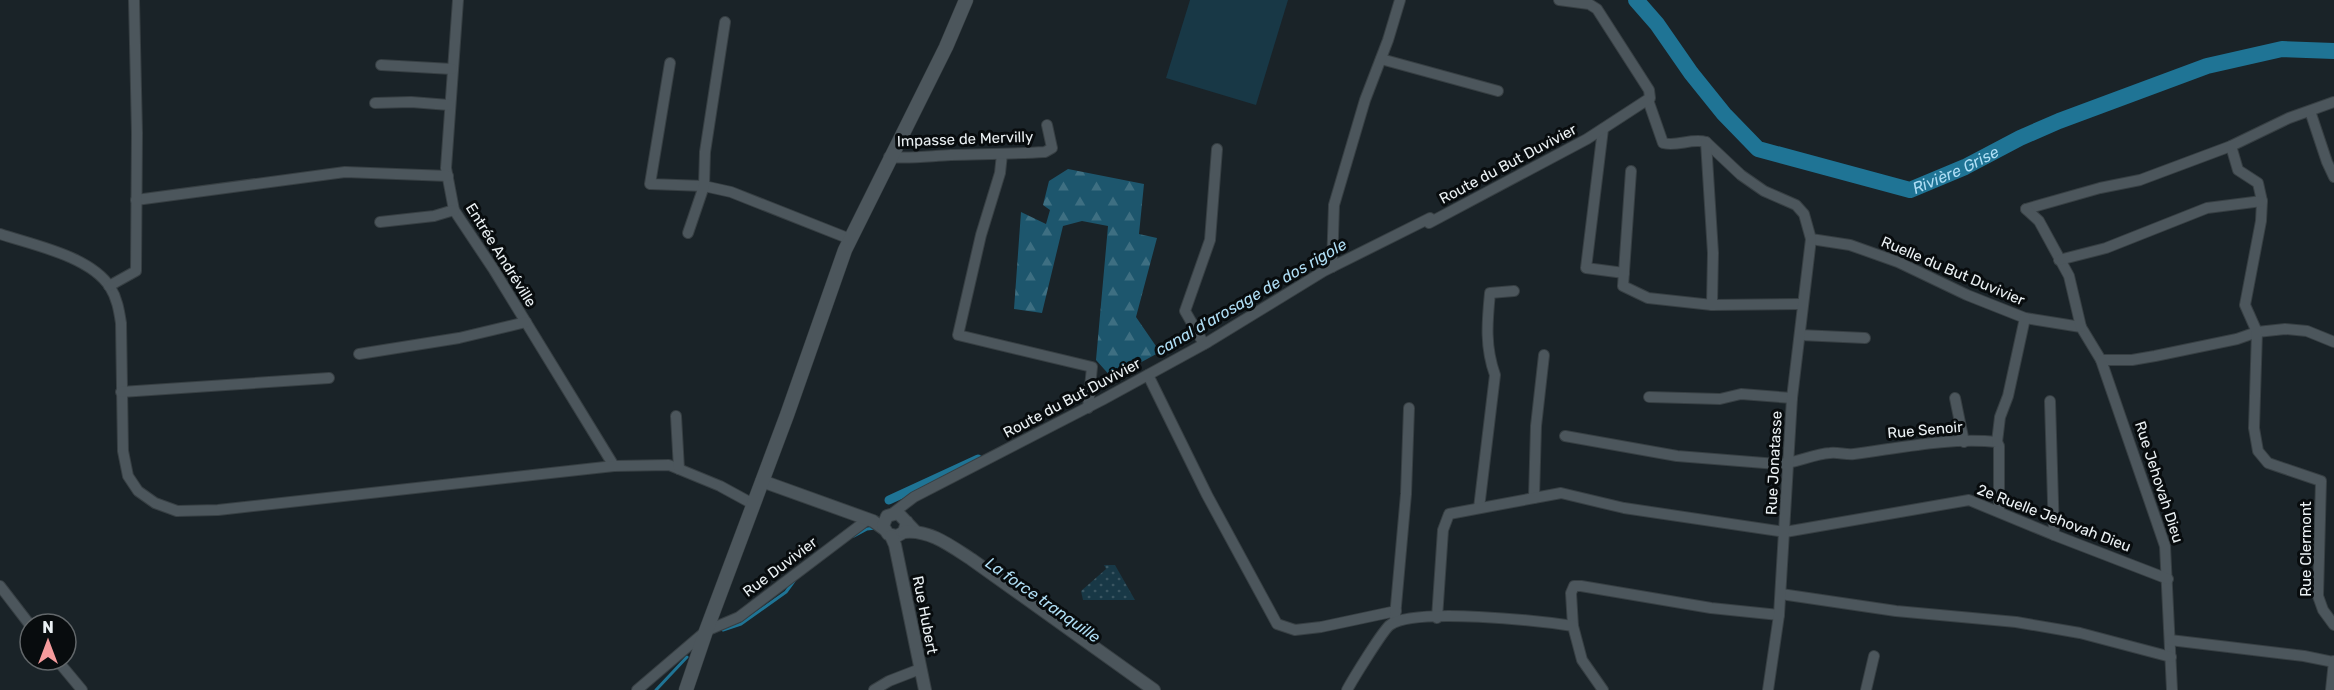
<svg xmlns="http://www.w3.org/2000/svg" width="2334" height="690" viewBox="0 0 2334 690" font-family="Rubik,sans-serif">
  <defs>
    <pattern id="grass-dots" width="8" height="8" patternUnits="userSpaceOnUse" patternTransform="scale(1.5)"><rect width="8" height="8" fill="#183846"/><path d="M2 2h.1M6 6h.1" fill="none" stroke="#3a5561" stroke-width="1.8" stroke-linecap="round"/></pattern>
    <pattern id="forest-firs" width="22" height="20" patternUnits="userSpaceOnUse" patternTransform="scale(1.5)"><rect width="22" height="20" fill="#1d566d"/><path d="M5 1l3.5 6h-7zM16 11l3.5 6h-7z" fill="#3e6f82"/></pattern>
  </defs>
  <rect width="100%" height="100%" fill="#1a2328"/>
  <path fill="url(#grass-dots)" d="M 1104,565 L 1115,565 L 1135,600 L 1083,600 L 1081,591 L 1106,569 Z"/>
  <path fill="url(#forest-firs)" d="M 1068,169 L 1144,184 L 1139,234 L 1157,238 L 1136,317 L 1160,352 L 1112,378 L 1096,360 L 1108,226 L 1082,221 L 1063,226 L 1042,313 L 1014,309 L 1021,212 L 1046,224 L 1050,210 L 1043,205 L 1049,181 Z"/>
  <path fill="#183846" d="M 1190,0 L 1288,0 L 1256,105 L 1166,78 Z"/>
  <g fill="none" stroke-linecap="round" stroke-linejoin="round">
    <g stroke="#1f7495" stroke-width="3">
      <path d="M 854,536 L 867,529 L 876,528"/>
      <path d="M 723,630 L 741,624 L 786,592 L 794,581"/>
      <path d="M 656,690 L 687,657"/>
    </g>
    <path stroke="#1f7495" stroke-width="9" d="M 889,500 L 978,459"/>
    <path stroke="#1f7495" stroke-width="16" id="s1" d="M 1636,0 L 1657,24 L 1691,73 L 1724,114 L 1758,149 L 1910,190 L 1965,167 L 2020,138 L 2059,121 L 2207,66 L 2282,49 L 2334,51"/>
    <defs>
      <g id="minor">
        <path d="M 458,0 L 446,168 L 454,210 L 494,270 L 614,466"/>
        <path d="M 1381,59 L 1498,91"/>
        <path d="M 670,63 L 650,184 L 704,186 L 731,192 L 850,239"/>
        <path d="M 381,65 L 452,69"/>
        <path d="M 1648,100 L 1663,143 C 1677,147 1691,138 1706,142 L 1741,175 L 1764,191 L 1796,205 L 1804,214 L 1811,239 L 1850,245 L 1898,262 L 1967,295 L 2025,318 L 2081,327 L 2101,360 L 2132,360 L 2155,356 L 2237,339 L 2257,332 L 2285,329 L 2307,331 L 2334,342"/>
        <path d="M 375,103 L 411,102 L 449,105"/>
        <path d="M 2310,111 L 2327,162 L 2334,177"/>
        <path d="M 1603,129 L 1586,268 L 1624,273"/>
        <path d="M 1706,142 L 1713,253 L 1712,305"/>
        <path d="M 2231,146 L 2238,170 L 2258,183 L 2262,201 L 2261,221 L 2245,305 L 2257,332 L 2254,428 L 2258,451 L 2268,463 L 2321,481 L 2318,596 L 2323,610 L 2334,625"/>
        <path d="M 1002,154 L 1000,173 L 981,235 L 958,335 L 1092,367 L 1088,408"/>
        <path d="M 889,157 C 910,159 930,156 951,155 C 982,154 1013,154 1045,152 L 1052,148 L 1047,125"/>
        <path d="M 1631,171 L 1623,286 L 1648,298 L 1712,305 L 1803,304"/>
        <path d="M 136,200 L 345,172 L 448,176"/>
        <path d="M 2026,209 L 2100,188 L 2140,180 L 2231,146 L 2289,118 L 2334,102"/>
        <path d="M 2026,209 L 2039,221 L 2069,276 L 2081,327"/>
        <path d="M 380,222 L 434,216 L 454,210"/>
        <path d="M 688,233 L 704,186 L 705,152 L 725,22"/>
        <path d="M 0,234 C 33,245 90,256 110,287 C 117,298 119,310 121,323 L 123,451 L 128,476 L 138,491 L 155,503 L 177,511 L 218,510 L 614,466 L 669,465 L 720,486 L 753,504"/>
        <path d="M 2059,260 L 2106,248 L 2207,208 L 2262,201"/>
        <path d="M 1332,267 L 1334,205 L 1365,100 L 1388,40 L 1400,0"/>
        <path d="M 109,286 L 136,271 L 137,133 L 134,0"/>
        <path d="M 1800,335 L 1865,338"/>
        <path d="M 1204,344 L 1185,311 L 1210,240 L 1217,149"/>
        <path d="M 359,354 L 459,338 L 526,322"/>
        <path d="M 2101,360 L 2165,546 L 2172,690"/>
        <path d="M 1148,375 L 1207,495 L 1277,624 L 1295,630 L 1321,627 L 1396,611"/>
        <path d="M 121,392 L 329,378"/>
        <path d="M 1649,397 L 1720,399 L 1741,394 L 1792,398"/>
        <path d="M 1955,398 L 1964,442"/>
        <path d="M 2050,401 L 2054,535"/>
        <path d="M 676,416 L 679,469"/>
        <path d="M 1565,436 L 1677,456 L 1777,464 C 1795,464 1812,454 1830,453 C 1838,452 1846,455 1854,454 C 1900,448 1950,437 1997,442 L 1999,446 L 1999,511"/>
        <path d="M 1997,442 L 2000,417 L 2008,396 L 2025,318"/>
        <path d="M 1534,498 L 1536,426 L 1544,355"/>
        <path d="M 1479,508 L 1495,375 C 1485,347 1487,323 1490,293 L 1514,291"/>
        <path d="M 893,513 L 914,497 L 1102,400 L 1208,342 L 1324,271 L 1430,218 L 1429,223 L 1587,139 L 1650,98 L 1649,90 L 1597,9 L 1589,4 L 1559,0"/>
        <path d="M 0,586 L 30,625"/>
        <path d="M 1781,594 L 1896,611 L 2016,622 L 2080,633 L 2171,657"/>
        <path d="M 1395,617 L 1406,494 L 1409,408"/>
        <path d="M 1437,618 L 1443,530 L 1449,514 L 1561,493 L 1624,508 L 1785,532 L 1969,500 L 2054,535 L 2168,579"/>
        <path d="M 1573,626 L 1571,593 L 1574,586 L 1581,586 L 1711,608 L 1779,615"/>
        <path d="M 2170,640 L 2304,656 L 2334,662"/>
        <path d="M 57,660 L 82,690"/>
        <path d="M 637,690 L 706,631 L 739,617 L 867,520"/>
        <path d="M 874,690 L 889,681 L 920,669"/>
        <path d="M 1347,690 C 1353,679 1383,630 1390,625 C 1415,607 1541,621 1573,626 L 1582,660 L 1603,690"/>
        <path d="M 1768,690 L 1779,615 L 1792,398 L 1811,239"/>
        <path d="M 1866,690 L 1874,656"/>
        <path d="M 2331,690 L 2334,661"/>
      </g>
      <g id="tertiary">
        <path d="M 762,481 L 873,521 L 884,529"/>
        <path d="M 907,522 L 904,532 L 897,536 L 888,534 L 883,526 L 887,516 L 898,513 L 915,531"/>
        <path d="M 904,532 C 929,529 951,546 971,559 L 1154,690"/>
        <path d="M 891,536 L 895,545 L 925,690"/>
      </g>
      <path id="secondary" d="M 686,690 L 706,631 L 787,415 L 845,250 L 946,47 L 966,0"/>
    </defs>
    <use href="#minor" stroke="#373f43" stroke-width="12"/>
    <use href="#tertiary" stroke="#373f43" stroke-width="14"/>
    <use href="#secondary" stroke="#373f43" stroke-width="15"/>
    <use href="#minor" stroke="#4c565c" stroke-width="10"/>
    <use href="#tertiary" stroke="#4c565c" stroke-width="12"/>
    <use href="#secondary" stroke="#4c565c" stroke-width="14"/>
  </g>
  <g text-anchor="middle" dominant-baseline="central" stroke-width="6" stroke-linejoin="round" paint-order="stroke">
    <g font-size="15" fill="#eaf0f3" stroke="#080c0e">
      <text transform="translate(965 139) rotate(-2)">Impasse de Mervilly</text>
      <text transform="translate(1508 164) rotate(-28)">Route du But Duvivier</text>
      <text transform="translate(501 255) rotate(58)">Entrée Andréville</text>
      <text transform="translate(1953 271) rotate(23)">Ruelle du But Duvivier</text>
      <text transform="translate(1072 398) rotate(-28)">Route du But Duvivier</text>
      <text transform="translate(1925 430) rotate(-5)">Rue Senoir</text>
      <text transform="translate(1774 463) rotate(-87)">Rue Jonatasse</text>
      <text transform="translate(2159 482) rotate(72)">Rue Jehovah Dieu</text>
      <text transform="translate(2054 518) rotate(21)">2e Ruelle Jehovah Dieu</text>
      <text transform="translate(2306 549) rotate(-90)">Rue Clermont</text>
      <text transform="translate(780 567) rotate(-37)">Rue Duvivier</text>
      <text transform="translate(925 615) rotate(79)">Rue Hubert</text>
    </g>
    <g font-size="16" font-style="italic" fill="#afdef5" stroke="#080c0e">
      <text stroke="none"><textPath href="#s1" startOffset="400">Rivière Grise</textPath></text>
      <text transform="translate(1251 297) rotate(-30)">canal d'arosage de dos rigole</text>
      <text transform="translate(1043 600) rotate(35)">La force tranquille</text>
    </g>
  </g>
  <g transform="translate(48 642)"><circle r="28" fill="#080c0e" stroke="#62676a" stroke-width="1.5"/>
  <path d="M0-4.5L10 22L0 15L-10 22Z" fill="#f59b9c"/>
  <text y="-9" font-size="16" font-weight="bold" text-anchor="middle" fill="#eaf0f3">N</text>
  </g>
</svg>
